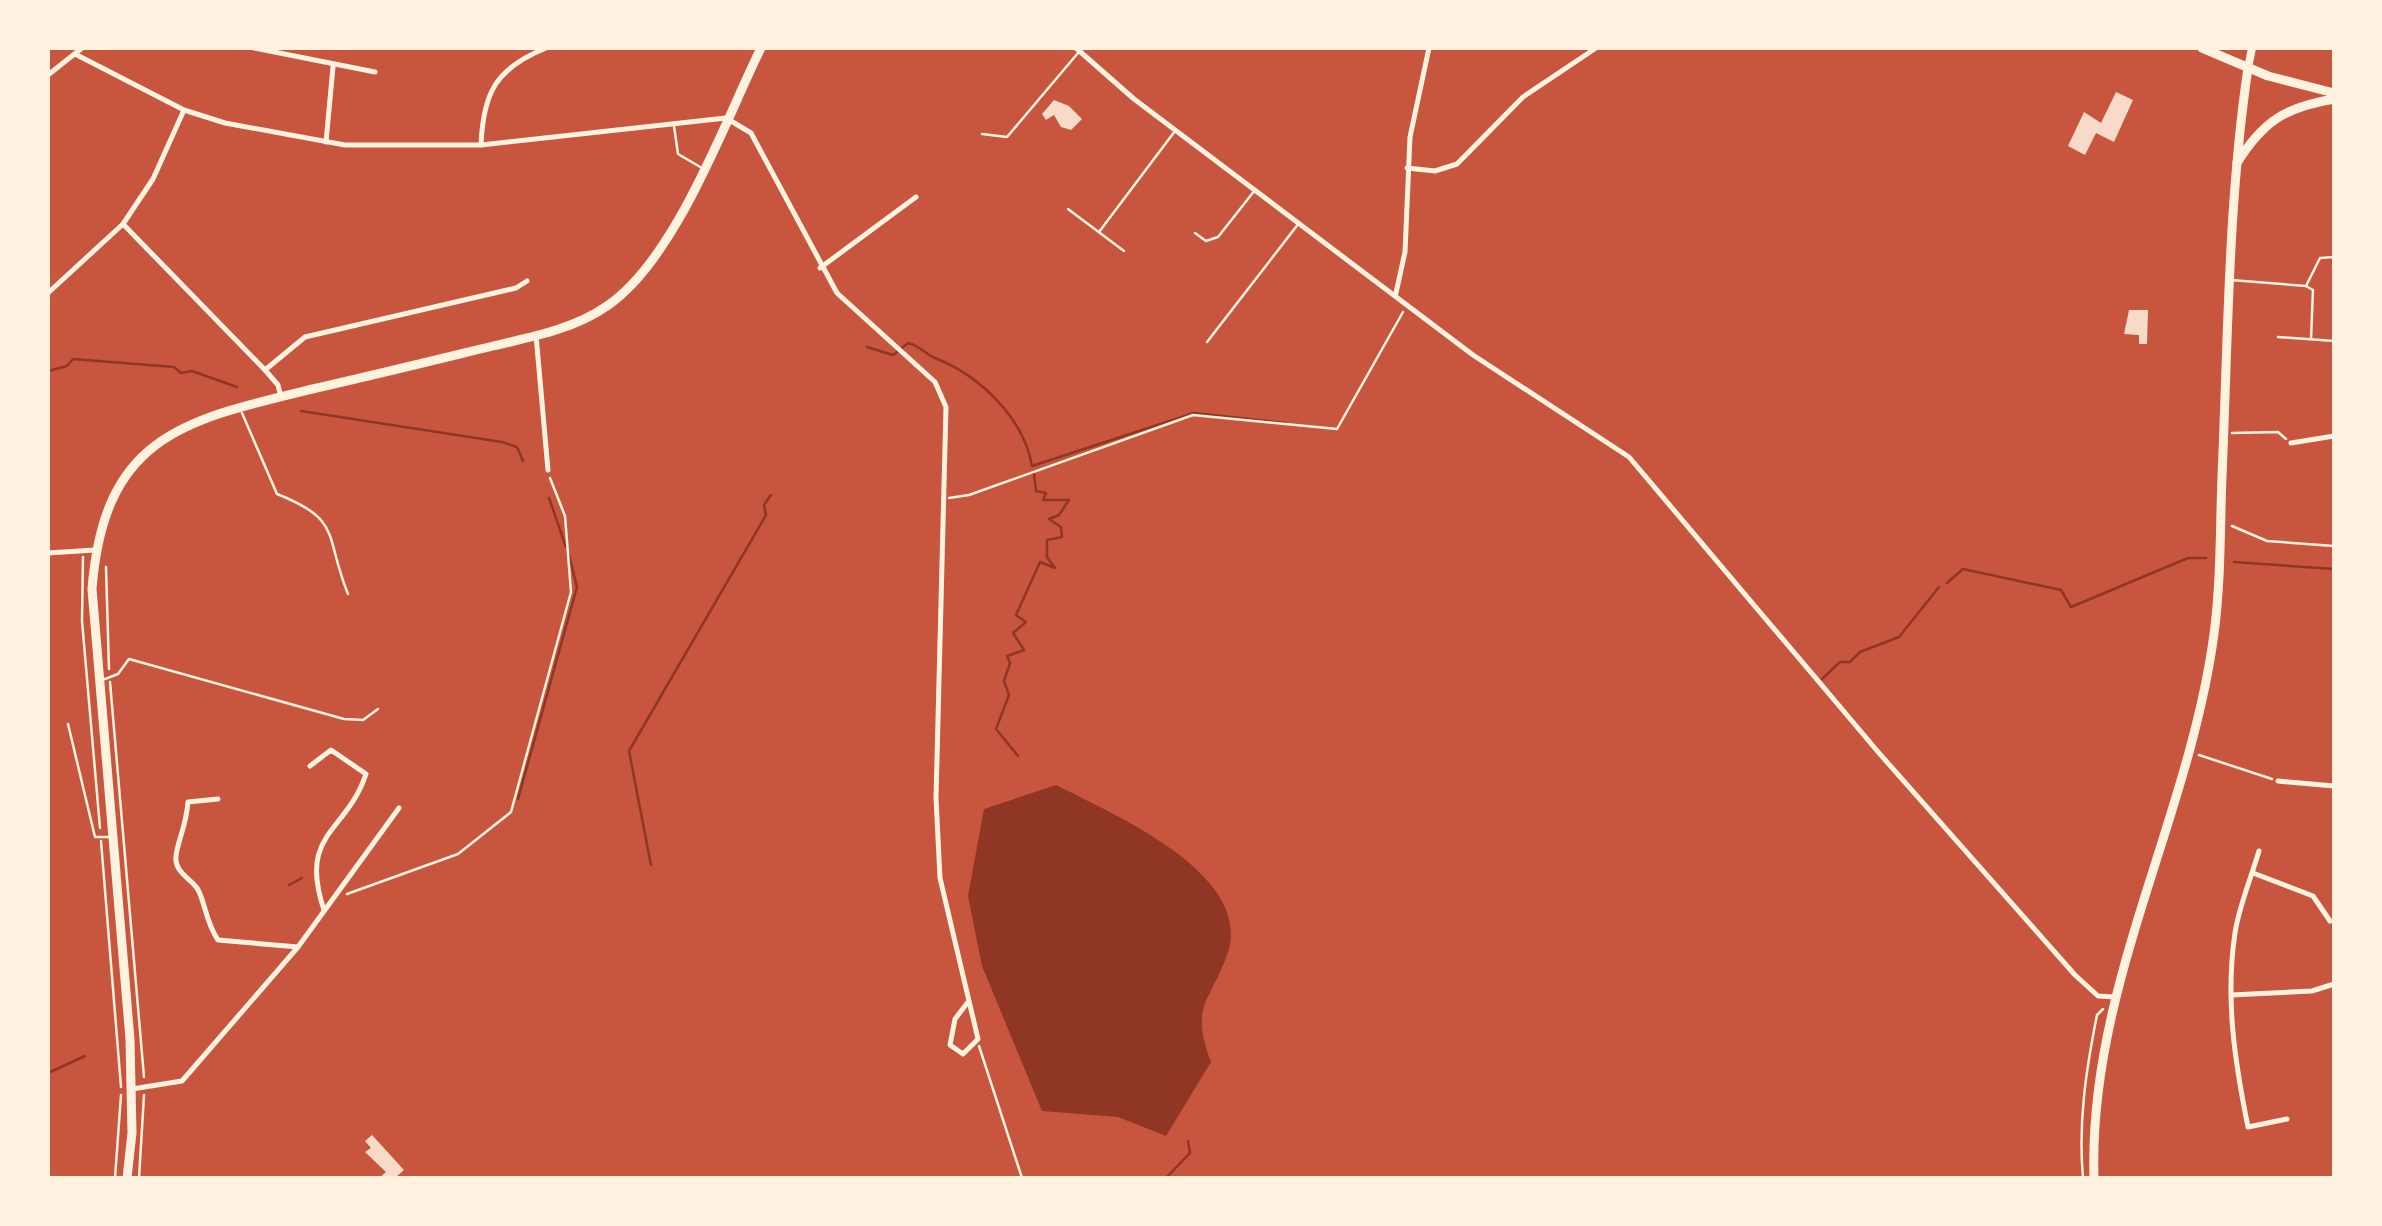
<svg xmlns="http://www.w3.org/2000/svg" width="2382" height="1226" viewBox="0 0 2382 1226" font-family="'Work Sans',sans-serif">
  <rect width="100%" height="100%" fill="#c8553d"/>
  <path fill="#8f3625" d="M 1056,785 C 1110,813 1257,874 1227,955 C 1209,1004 1190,1006 1211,1062 L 1166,1136 L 1118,1117 L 1042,1111 L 982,966 L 968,896 L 984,809 Z"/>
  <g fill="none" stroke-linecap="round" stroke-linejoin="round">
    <g stroke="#8f3625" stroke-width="2.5">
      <path d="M 867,347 L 893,355 L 908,343 C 919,345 925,354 935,358 C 979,375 1024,418 1032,466 L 1194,413 L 1286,423"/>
      <path d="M 48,371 L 67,366 L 73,359 L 174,367 L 181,373 L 192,371 L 237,387"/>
      <path d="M 301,411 L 502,442 L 517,447 L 523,461"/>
      <path d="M 549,498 L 566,547"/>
      <path d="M 2234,562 L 2334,569"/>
      <path d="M 1947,583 L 1963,569 L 2061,590 L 2071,607 L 2188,558 L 2206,558"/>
      <path d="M 1822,679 L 1840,662 L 1850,662 L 1860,652 L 1899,637 L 1939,587"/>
      <path d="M 1018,756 L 996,729 L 1009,695 L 1004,681 L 1010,663 L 1007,656 L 1024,650 L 1013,633 L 1026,622 L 1016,615 L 1040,562 L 1055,568 L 1047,557 L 1047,540 L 1062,537 L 1061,527 L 1049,519 L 1059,515 L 1069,500 L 1043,500 L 1046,493 L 1036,491 L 1034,474"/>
      <path d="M 518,799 L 577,587 L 569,555"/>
      <path d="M 651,865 L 629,751 L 766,515 L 764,505 L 771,495"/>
      <path d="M 289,885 L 302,878"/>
      <path d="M 48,1073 L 85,1056"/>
      <path d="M 1166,1178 L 1190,1153 L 1188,1141"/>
    </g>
  </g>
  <g fill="#f7dbc8">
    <path d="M 2116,92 L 2133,100 L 2114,142 L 2096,133 L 2085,155 L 2068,146 L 2084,112 L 2101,123 Z"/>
    <path d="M 1054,100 L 1069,106 L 1082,119 L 1071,130 L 1061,127 L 1054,115 L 1046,120 L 1042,114 Z"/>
    <path d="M 2129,310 L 2148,310 L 2147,344 L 2139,344 L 2139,335 L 2124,334 Z"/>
    <path d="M 372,1135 L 404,1170 L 395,1178 L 379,1178 L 386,1172 L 365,1152 L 371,1148 L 365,1141 Z"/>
  </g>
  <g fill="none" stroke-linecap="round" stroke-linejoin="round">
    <g stroke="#fff3e0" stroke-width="2.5">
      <path d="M 2232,433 L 2278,432 L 2286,439"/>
      <path d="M 949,498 L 969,495 L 1193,415 L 1337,429 L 1403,312"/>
      <path d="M 2232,526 L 2267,541 L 2334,546"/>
      <path d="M 83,557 L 82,621 L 100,828"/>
      <path d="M 106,567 L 109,669"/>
      <path d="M 110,682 L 144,1077"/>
      <path d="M 2199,755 L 2272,779"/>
      <path d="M 101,841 L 121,1087"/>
      <path d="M 347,894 L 458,854 L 511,812 L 571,592 L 565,516 L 550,478"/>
      <path d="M 979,1046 L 1022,1178"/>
      <path d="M 115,1178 L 121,1095"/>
      <path d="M 139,1178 L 144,1095"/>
      <path d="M 2083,1178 C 2078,1123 2086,1070 2097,1015 L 2103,1009"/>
    </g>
    <g stroke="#fff3e0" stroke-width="2.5">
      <path d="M 674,126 L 678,154 L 702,168"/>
      <path d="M 982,134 L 1007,137 L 1078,53"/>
      <path d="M 1068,209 L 1124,251"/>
      <path d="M 1099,232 L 1175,131"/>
      <path d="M 1195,233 L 1206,241 L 1218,237 L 1255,190"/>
      <path d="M 2231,280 L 2306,286"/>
      <path d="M 2278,337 L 2334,341"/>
      <path d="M 2311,339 L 2313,290 L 2306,286 L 2320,258 L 2334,257"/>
      <path d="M 1207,342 L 1299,223"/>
      <path d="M 242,413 L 277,494 C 343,520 324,535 348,594"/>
      <path d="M 105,679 L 118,674 L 129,659 L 344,719 L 363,720 L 378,709"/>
      <path d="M 68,724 L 95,837 L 110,837"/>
    </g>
    <g stroke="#fff3e0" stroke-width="5">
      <path d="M 254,48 L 375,72"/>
      <path d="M 1076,48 L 1134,99 L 1473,355 L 1629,457 L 1879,753 L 2075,975 L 2098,996 L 2115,997"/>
      <path d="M 75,54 L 184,110 L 225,123 L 345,145 L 481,145 L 726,118 L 751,133 L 837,293 L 935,382 L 946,407 L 936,798 L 940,878 L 978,1039 L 963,1054 L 950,1045 L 955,1019 L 968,1002"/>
      <path d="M 48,75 L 82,48"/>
      <path d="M 326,142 L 333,67"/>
      <path d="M 481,145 C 483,93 496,68 546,48"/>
      <path d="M 1407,168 L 1435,171 L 1457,164 L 1523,97 L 1596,48"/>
      <path d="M 123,224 L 265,370 L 278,385 L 281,397"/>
      <path d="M 820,268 L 916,197"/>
      <path d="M 48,293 L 123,224 L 153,179 L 184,110"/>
      <path d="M 1396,293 L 1405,252 L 1410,137 L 1429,48"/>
      <path d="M 536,335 L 548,470"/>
      <path d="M 265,370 L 305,337 L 516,288 L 527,281"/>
      <path d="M 2291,443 L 2334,436"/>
      <path d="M 48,553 L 95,550"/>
      <path d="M 310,766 L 331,750 L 366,774 C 346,834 298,832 324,910"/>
      <path d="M 2278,781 L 2334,786"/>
      <path d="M 218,799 L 188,802 C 186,827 179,836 176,856 C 174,872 190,878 197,888 C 205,900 205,921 218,940 L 298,947"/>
      <path d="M 2259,851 C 2251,878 2239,906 2235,933 C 2225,999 2235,1063 2248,1127 L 2287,1119"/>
      <path d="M 2253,873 L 2313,896 L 2330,921"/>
      <path d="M 2231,995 L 2312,991 L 2334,984"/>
      <path d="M 132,1089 L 182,1081 L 298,947 L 399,808"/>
    </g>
    <path stroke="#fff3e0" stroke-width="8" d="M 2248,68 L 2252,48"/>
    <g stroke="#fff3e0" stroke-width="9">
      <path d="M 2202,48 L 2268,76 L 2334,93"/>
      <path d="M 2237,163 C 2263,121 2286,107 2334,99"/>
      <path d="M 127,1178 L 132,1133 L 130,1039 L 92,589 C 104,439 179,421 308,390 C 370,376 431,361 493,346 C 532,337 574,329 607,306 C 676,259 724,123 761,48"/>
      <path d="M 2094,1178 C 2088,988 2189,820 2214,634 C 2221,582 2220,528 2222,476 C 2228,340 2228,203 2248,68"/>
    </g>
  </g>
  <rect width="2382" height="1226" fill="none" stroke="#fff3e0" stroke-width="100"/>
</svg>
